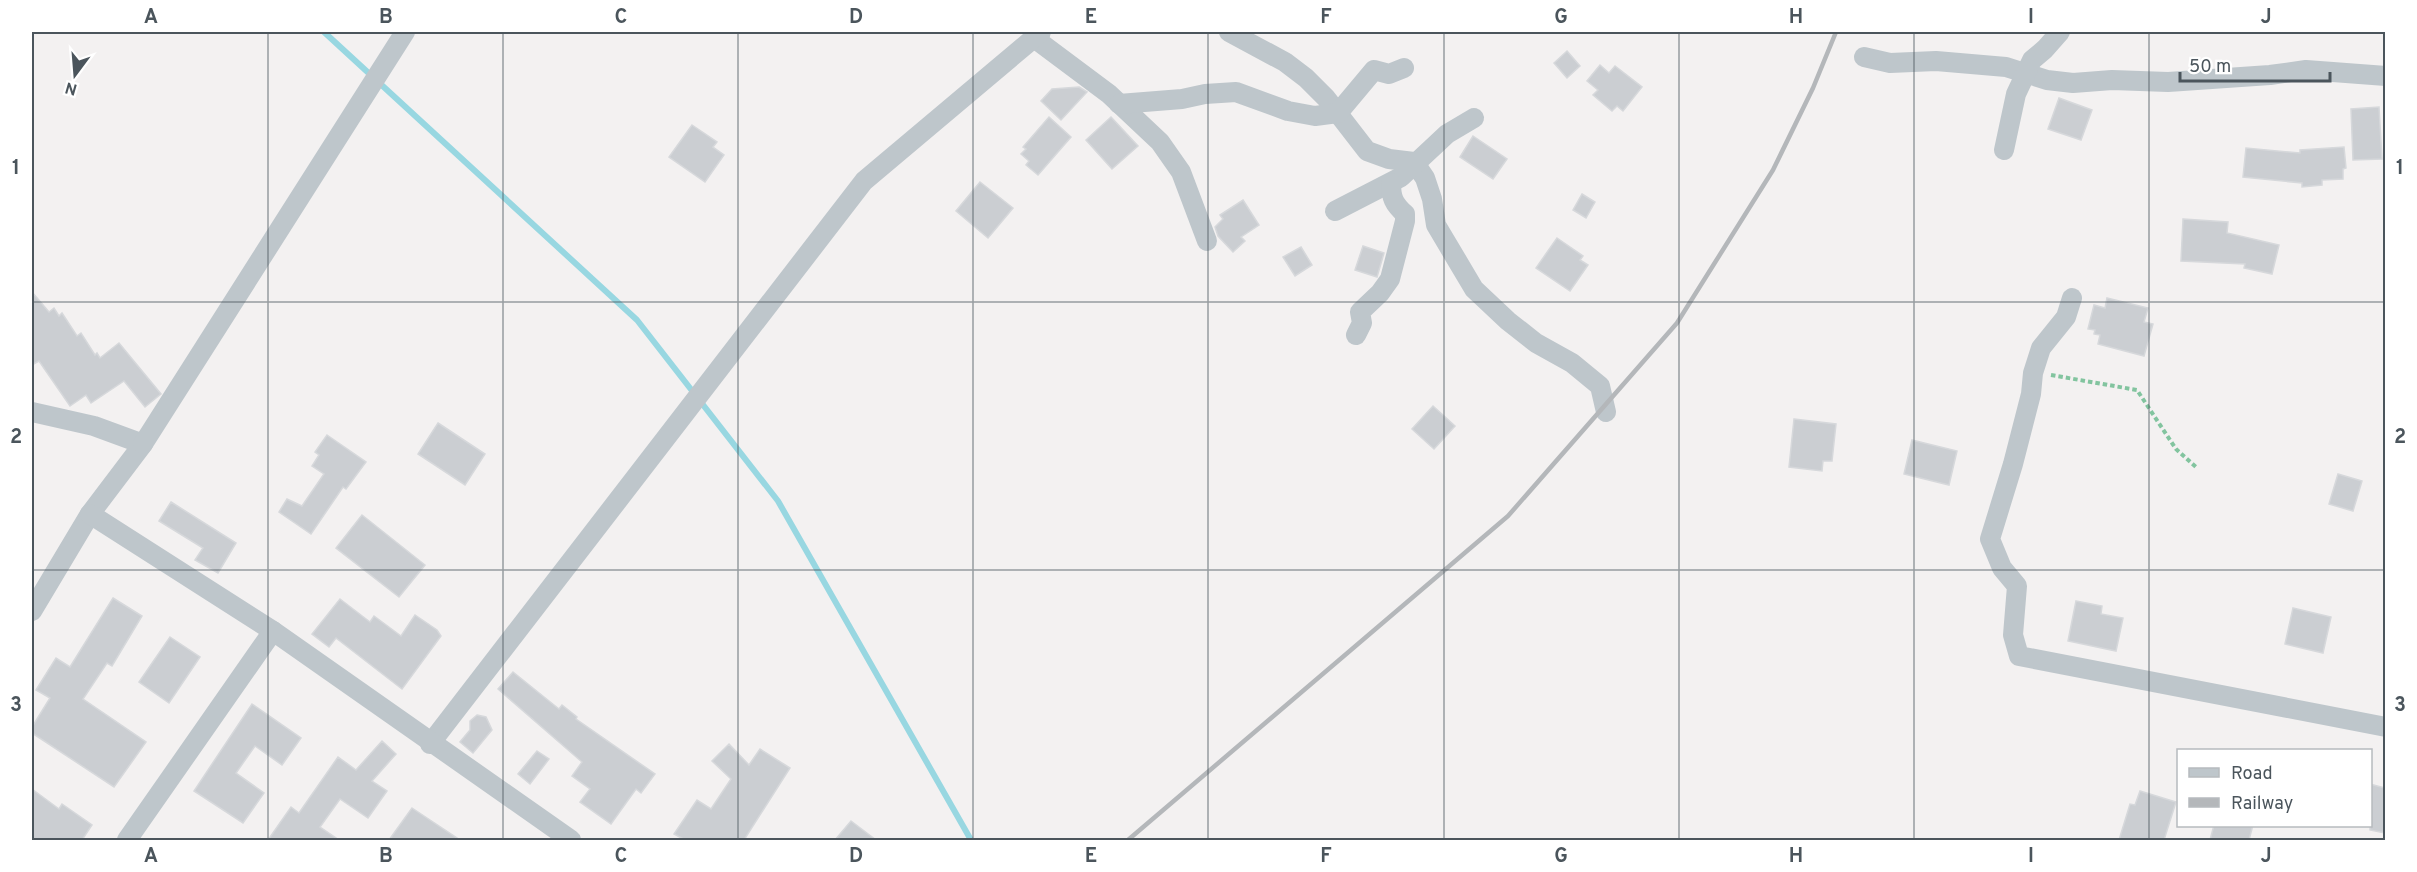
<svg xmlns="http://www.w3.org/2000/svg" width="2417" height="872" viewBox="0 0 2417 872" font-family="Overpass,sans-serif">
  <rect width="100%" height="100%" fill="#f3f1f1"/>
  <g fill="none" stroke-linecap="round" stroke-linejoin="round">
    <path stroke="#98d7e1" stroke-width="6" d="M 324,32 L 637,320 L 778,501 L 971,840"/>
  </g>
  <g fill="#cbced2" stroke="#d6d8db" stroke-width="1.5">
    <path d="M 1567,51 L 1580,66 L 1567,78 L 1554,63 Z"/>
    <path d="M 1600,65 L 1609,73 L 1615,66 L 1642,87 L 1623,111 L 1617,106 L 1612,111 L 1593,95 L 1598,90 L 1587,81 Z"/>
    <path d="M 1079,87 L 1087,92 L 1061,120 L 1041,101 L 1052,89 Z"/>
    <path d="M 2059,98 L 2092,110 L 2081,140 L 2048,129 Z"/>
    <path d="M 2379,107 L 2382,159 L 2353,160 L 2351,109 Z"/>
    <path d="M 1049,117 L 1071,137 L 1038,175 L 1026,165 L 1029,161 L 1021,154 L 1026,149 L 1023,147 Z"/>
    <path d="M 1111,117 L 1138,146 L 1112,169 L 1086,140 Z"/>
    <path d="M 692,125 L 717,142 L 713,147 L 724,155 L 705,182 L 669,157 Z"/>
    <path d="M 1473,136 L 1507,159 L 1493,179 L 1460,157 Z"/>
    <path d="M 2344,147 L 2346,168 L 2343,169 L 2343,179 L 2322,180 L 2322,185 L 2302,187 L 2302,183 L 2243,177 L 2246,148 L 2300,153 L 2300,150 Z"/>
    <path d="M 980,182 L 1013,208 L 988,238 L 956,211 Z"/>
    <path d="M 1582,194 L 1595,202 L 1586,218 L 1573,210 Z"/>
    <path d="M 1243,200 L 1259,225 L 1241,237 L 1245,241 L 1233,252 L 1218,236 L 1215,227 L 1223,219 L 1220,215 Z"/>
    <path d="M 2183,219 L 2228,222 L 2227,233 L 2279,245 L 2272,274 L 2244,268 L 2245,264 L 2181,261 Z"/>
    <path d="M 1557,238 L 1583,256 L 1580,260 L 1588,265 L 1570,291 L 1536,268 Z"/>
    <path d="M 1363,246 L 1384,253 L 1377,277 L 1355,270 Z"/>
    <path d="M 1301,247 L 1312,265 L 1295,276 L 1283,257 Z"/>
    <path d="M 32,292 L 49,312 L 54,308 L 59,316 L 62,313 L 77,336 L 81,333 L 95,355 L 97,353 L 100,358 L 119,343 L 161,394 L 145,407 L 124,381 L 91,403 L 86,395 L 70,406 L 39,361 L 32,365 Z"/>
    <path d="M 2107,298 L 2148,308 L 2144,322 L 2153,324 L 2144,356 L 2098,344 L 2100,335 L 2094,334 L 2095,330 L 2088,329 L 2094,305 L 2105,308 Z"/>
    <path d="M 1433,406 L 1455,426 L 1434,449 L 1412,429 Z"/>
    <path d="M 1794,419 L 1836,424 L 1832,461 L 1823,461 L 1822,471 L 1789,467 Z"/>
    <path d="M 438,423 L 485,454 L 465,485 L 418,454 Z"/>
    <path d="M 327,435 L 366,462 L 346,489 L 343,487 L 311,534 L 279,512 L 287,499 L 302,506 L 324,474 L 312,466 L 319,455 L 315,452 Z"/>
    <path d="M 1912,440 L 1957,451 L 1949,485 L 1904,474 Z"/>
    <path d="M 2338,474 L 2362,481 L 2353,511 L 2329,504 Z"/>
    <path d="M 171,502 L 236,543 L 218,573 L 195,560 L 203,548 L 159,521 Z"/>
    <path d="M 362,515 L 425,565 L 399,597 L 336,548 Z"/>
    <path d="M 113,598 L 142,616 L 112,666 L 107,663 L 83,699 L 146,742 L 114,787 L 32,733 L 32,727 L 50,698 L 36,690 L 56,658 L 70,667 Z"/>
    <path d="M 340,599 L 370,622 L 374,616 L 401,636 L 415,615 L 437,630 L 441,636 L 402,689 L 336,638 L 329,647 L 312,634 Z"/>
    <path d="M 2076,601 L 2102,606 L 2101,614 L 2123,618 L 2116,651 L 2068,641 Z"/>
    <path d="M 2293,608 L 2331,617 L 2323,653 L 2285,644 Z"/>
    <path d="M 170,637 L 200,657 L 169,703 L 139,682 Z"/>
    <path d="M 513,672 L 559,709 L 562,705 L 577,717 L 576,719 L 655,774 L 641,793 L 636,789 L 611,824 L 580,802 L 590,789 L 572,776 L 582,762 L 498,689 Z"/>
    <path d="M 252,704 L 301,738 L 282,765 L 255,746 L 236,773 L 264,793 L 243,823 L 194,791 Z"/>
    <path d="M 477,715 L 486,717 L 492,730 L 473,753 L 460,742 L 470,730 L 470,721 Z"/>
    <path d="M 382,741 L 396,754 L 372,781 L 387,791 L 368,818 L 340,799 L 320,827 L 339,840 L 268,840 L 291,807 L 299,813 L 338,757 L 356,770 Z"/>
    <path d="M 729,744 L 749,765 L 760,749 L 790,768 L 744,840 L 685,840 L 674,834 L 697,800 L 711,809 L 731,779 L 712,761 Z"/>
    <path d="M 537,751 L 549,759 L 530,784 L 518,774 Z"/>
    <path d="M 2370,784 L 2385,788 L 2385,833 L 2370,830 Z"/>
    <path d="M 32,789 L 59,809 L 62,804 L 92,825 L 82,840 L 32,840 Z"/>
    <path d="M 2140,791 L 2176,802 L 2164,840 L 2119,840 L 2130,804 L 2135,805 Z"/>
    <path d="M 412,808 L 460,840 L 389,840 Z"/>
    <path d="M 851,821 L 876,840 L 835,840 Z"/>
    <path d="M 2214,825 L 2253,825 L 2249,840 L 2210,840 Z"/>
  </g>
  <g fill="none" stroke-linecap="round" stroke-linejoin="round">
    <path stroke="#82c49f" stroke-width="4" stroke-dasharray="4.5 3" stroke-linecap="butt" d="M 2051,375 L 2137,390 L 2176,449 L 2196,467"/>
    <g stroke="#bec6cb" stroke-width="20">
      <path d="M 1229,32 L 1285,62 L 1306,78 L 1326,98 L 1367,151 L 1389,159 L 1414,162 L 1425,178 L 1432,199 L 1436,225 L 1474,289 L 1508,321 L 1536,343 L 1572,363 L 1600,386 L 1606,412"/>
      <path d="M 1034,38 L 1109,94 L 1160,142 L 1181,172 L 1207,241"/>
      <path d="M 1864,57 L 1890,63 L 1936,61 L 2006,67 L 2047,80 L 2073,83 L 2112,80 L 2168,82 L 2270,75 L 2306,70 L 2386,76"/>
      <path d="M 1119,104 L 1182,99 L 1205,94 L 1236,92 L 1288,111 L 1315,116 L 1338,113 L 1374,70 L 1389,74 L 1404,68"/>
      <path d="M 2004,150 L 2016,94 L 2032,60 L 2045,49 L 2060,32"/>
      <path d="M 1335,211 L 1401,177 L 1447,134 L 1474,118"/>
      <path d="M 2072,298 L 2066,317 L 2041,348 L 2033,373 L 2031,394 L 2013,464 L 1990,539 L 2002,568 L 2017,586 L 2013,635 L 2019,656 L 2386,727"/>
      <path d="M 1356,335 L 1362,323 L 1360,312 L 1380,293 L 1390,279 L 1405,221 L 1405,214 C 1394,204 1391,198 1391,183"/>
      <path d="M 32,412 L 94,426 L 143,444 L 90,514 L 32,611"/>
      <path d="M 143,444 L 405,32"/>
      <path d="M 90,514 L 273,631"/>
      <path d="M 430,744 L 864,181 L 1041,32"/>
      <path d="M 127,840 L 273,631 L 571,840"/>
    </g>
    <path stroke="#b4b7ba" stroke-width="4.5" d="M 1128,840 L 1508,516 L 1677,323 L 1773,170 L 1813,88 L 1836,32"/>
  </g>
  <path fill="none" stroke="#4b555c" stroke-width="1.5" stroke-opacity="0.55" d="M 268,32 L 268,840M 503,32 L 503,840M 738,32 L 738,840M 973,32 L 973,840M 1208,32 L 1208,840M 1444,32 L 1444,840M 1679,32 L 1679,840M 1914,32 L 1914,840M 2149,32 L 2149,840M 32,302 L 2386,302M 32,570 L 2386,570"/>
  <rect width="2417" height="872" fill="none" stroke="#ffffff" stroke-width="66"/>
  <rect x="2177" y="749" width="195" height="78" fill="#ffffff" stroke="#b7bbbe" stroke-width="1.5"/>
  <rect x="2189" y="768" width="30" height="9" fill="#bec6cb" stroke="#b7bbbe" stroke-width="1.5"/>
  <text x="2231" y="779" font-size="18" fill="#4b555c">Road</text>
  <rect x="2189" y="798" width="30" height="9" fill="#b4b7ba" stroke="#b7bbbe" stroke-width="1.5"/>
  <text x="2231" y="809" font-size="18" fill="#4b555c">Railway</text>
  <g transform="translate(75 75) rotate(196)" stroke="#ffffff" stroke-width="4.5" paint-order="stroke">
  <path d="M0-4.5L10 22L0 15L-10 22Z" fill="#4b555c"/>
  <text y="-9" font-size="16" font-weight="bold" text-anchor="middle" fill="#4b555c">N</text>
  </g>
  <path d="M2180 72v9h150v-9" fill="none" stroke="#4b555c" stroke-width="3"/>
  <text x="2189" y="72" font-size="18" fill="#4b555c" stroke="#ffffff" stroke-width="4.5" paint-order="stroke">50 m</text>
  <rect x="33" y="33" width="2351" height="806" fill="none" stroke="#4b555c" stroke-width="2"/>
  <g font-size="20" text-anchor="middle" font-weight="bold" fill="#4b555c">
    <text x="151" y="23">A</text>
    <text x="386" y="23">B</text>
    <text x="621" y="23">C</text>
    <text x="856" y="23">D</text>
    <text x="1091" y="23">E</text>
    <text x="1326" y="23">F</text>
    <text x="1561" y="23">G</text>
    <text x="1796" y="23">H</text>
    <text x="2031" y="23">I</text>
    <text x="2266" y="23">J</text>
    <text x="16" y="174">1</text>
    <text x="2400" y="174">1</text>
    <text x="16" y="443">2</text>
    <text x="2400" y="443">2</text>
    <text x="16" y="711">3</text>
    <text x="2400" y="711">3</text>
    <text x="151" y="862">A</text>
    <text x="386" y="862">B</text>
    <text x="621" y="862">C</text>
    <text x="856" y="862">D</text>
    <text x="1091" y="862">E</text>
    <text x="1326" y="862">F</text>
    <text x="1561" y="862">G</text>
    <text x="1796" y="862">H</text>
    <text x="2031" y="862">I</text>
    <text x="2266" y="862">J</text>
  </g>
</svg>
